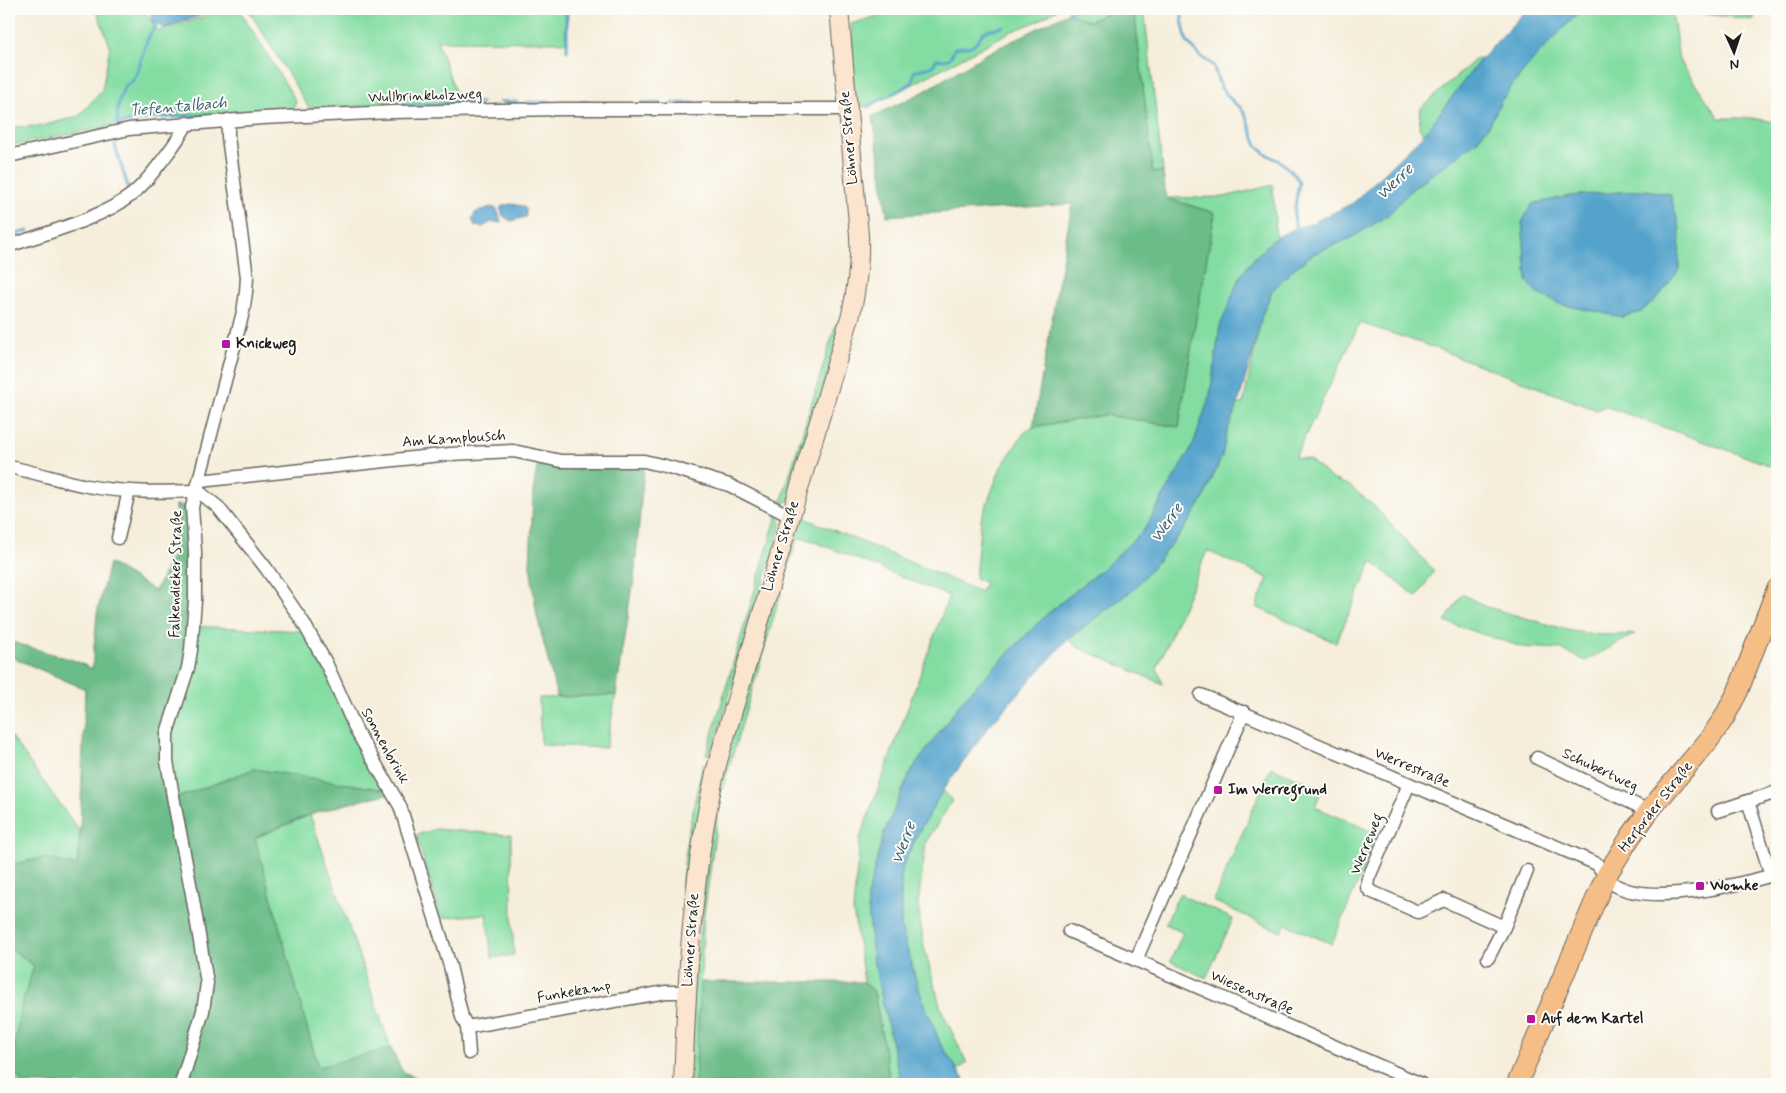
<svg xmlns="http://www.w3.org/2000/svg" width="1786" height="1093" viewBox="0 0 1786 1093" font-family="Mynerve,sans-serif">
  <rect width="100%" height="100%" fill="#fdfcf7"/>
  <filter id="ink" filterUnits="userSpaceOnUse"><feTurbulence type="fractalNoise" baseFrequency=".02" numOctaves="2"/><feDisplacementMap in="SourceGraphic" scale="10" xChannelSelector="R" yChannelSelector="G"/><feConvolveMatrix kernelMatrix="1 2 1 2 8 2 1 2 1" color-interpolation-filters="sRGB"/></filter>
  <filter id="wash" filterUnits="userSpaceOnUse"><feTurbulence type="fractalNoise" baseFrequency=".0096" numOctaves="4" result="noise"/><feDisplacementMap in="SourceGraphic" scale="20" xChannelSelector="R" yChannelSelector="G"/><feGaussianBlur stdDeviation="1.12" result="paint"/><feColorMatrix in="noise" values="0 0 0 0 0 0 0 0 0 0 0 0 0 0 0 0 0 1.4 0 .05"/><feComposite in="paint" operator="in"/></filter>
  <g filter="url(#wash)">
    <rect width="100%" height="100%" fill="#f6eedb"/>
    <g fill="#83dda2" stroke="#507c5f" fill-rule="evenodd">
      <path d="M 96,9 L 143,9 L 158,31 L 229,9 L 239,9 L 296,101 L 294,109 L 157,117 L 9,146 L 9,127 L 42,126 L 79,116 L 102,90 L 110,46 Z"/>
      <path d="M 248,9 L 565,9 L 566,42 L 437,41 L 459,102 L 309,108 Z"/>
      <path d="M 900,9 L 913,9 L 915,13 L 928,9 L 1057,9 L 1038,21 L 1010,32 L 904,89 L 868,106 L 854,108 L 851,24 Z"/>
      <path d="M 1077,9 L 1116,9 L 1089,21 L 1068,13 Z"/>
      <path d="M 1134,9 L 1144,9 L 1163,172 L 1153,172 Z"/>
      <path d="M 1582,9 L 1755,9 L 1754,20 L 1672,10 L 1679,60 L 1719,118 L 1751,118 L 1775,122 L 1777,134 L 1777,468 L 1605,406 L 1597,410 L 1427,345 L 1360,323 L 1295,457 L 1310,460 L 1332,479 L 1350,486 L 1374,506 L 1434,571 L 1417,597 L 1372,562 L 1336,643 L 1256,607 L 1268,578 L 1207,551 L 1157,668 L 1163,684 L 1077,647 L 1068,639 L 1135,588 L 1185,528 L 1203,500 L 1222,456 L 1227,431 L 1238,404 L 1243,404 L 1262,315 L 1272,291 L 1296,267 L 1313,254 L 1349,239 L 1387,216 L 1412,189 L 1476,142 L 1490,124 L 1501,101 L 1515,82 L 1535,58 ZM 1646,190 L 1670,194 L 1660,295 L 1641,312 L 1622,317 L 1560,304 L 1537,293 L 1569,196 Z"/>
      <path d="M 1477,58 L 1480,60 L 1423,135 L 1419,127 L 1421,108 Z"/>
      <path d="M 1273,185 L 1276,237 L 1256,256 L 1220,326 L 1210,395 L 1193,445 L 1144,530 L 1107,565 L 1046,615 L 965,697 L 911,771 L 884,833 L 867,897 L 873,959 L 901,1084 L 888,1084 L 888,1070 L 874,991 L 864,982 L 853,909 L 860,838 L 949,596 L 805,538 L 797,539 L 720,797 L 704,915 L 695,1084 L 690,1084 L 694,983 L 711,811 L 797,515 L 801,514 L 807,519 L 981,592 L 985,583 L 975,578 L 981,519 L 1001,467 L 1024,433 L 1033,427 L 1105,415 L 1179,427 L 1195,324 L 1215,213 L 1166,198 L 1224,197 Z"/>
      <path d="M 839,320 L 842,322 L 789,501 L 783,504 L 781,503 L 835,327 Z"/>
      <path d="M 777,515 L 780,519 L 781,525 L 712,753 L 706,755 Z"/>
      <path d="M 1462,594 L 1487,607 L 1571,631 L 1603,635 L 1635,634 L 1585,661 L 1561,649 L 1522,647 L 1445,622 Z"/>
      <path d="M 187,626 L 304,631 L 386,790 L 254,769 L 168,801 L 163,761 Z"/>
      <path d="M 616,695 L 606,748 L 541,745 L 539,698 Z"/>
      <path d="M 9,734 L 80,832 L 77,867 L 44,858 L 9,865 Z"/>
      <path d="M 703,763 L 710,768 L 681,984 L 685,906 L 682,882 L 688,834 Z"/>
      <path d="M 1271,767 L 1322,789 L 1315,807 L 1378,834 L 1332,944 L 1285,924 L 1281,932 L 1213,901 Z"/>
      <path d="M 943,790 L 952,801 L 926,842 L 918,905 L 924,947 L 941,1009 L 967,1063 L 958,1070 L 940,1043 L 919,990 L 901,927 L 901,871 L 917,835 Z"/>
      <path d="M 310,815 L 391,1048 L 318,1068 L 255,838 Z"/>
      <path d="M 436,829 L 511,835 L 512,916 L 514,955 L 492,958 L 486,914 L 441,918 L 416,835 Z"/>
      <path d="M 1179,894 L 1233,919 L 1206,978 L 1170,961 L 1183,933 L 1165,924 Z"/>
      <path d="M 9,947 L 34,966 L 21,1007 L 11,1067 L 23,1084 L 9,1084 Z"/>
    </g>
    <g fill="#6abc88" stroke="#436c52">
      <path d="M 1116,9 L 1134,9 L 1153,172 L 1163,172 L 1166,198 L 1215,213 L 1195,324 L 1179,427 L 1105,415 L 1033,427 L 1072,204 L 887,216 L 873,116 L 923,92 L 984,55 L 1068,13 L 1089,21 Z"/>
      <path d="M 538,461 L 620,464 L 644,468 L 634,579 L 616,695 L 557,697 L 537,616 L 530,566 L 533,492 Z"/>
      <path d="M 176,505 L 189,506 L 186,648 L 179,686 L 162,732 L 169,801 L 254,769 L 386,790 L 388,794 C 342,804 296,817 255,838 L 318,1067 L 391,1048 L 402,1071 L 429,1084 L 23,1084 L 11,1067 L 21,1007 L 34,966 L 9,947 L 9,865 L 44,858 L 77,866 L 80,832 L 85,689 L 9,656 L 9,641 L 76,661 L 92,669 L 97,613 L 109,563 L 155,591 L 172,557 Z"/>
      <path d="M 700,982 L 864,982 L 874,991 L 888,1070 L 888,1084 L 695,1084 Z"/>
    </g>
    <g fill="#52a3cc" stroke="#376074">
      <path d="M 153,9 L 219,9 L 164,28 L 153,23 L 150,15 Z"/>
      <path d="M 1527,9 L 1582,9 L 1535,58 L 1515,82 L 1501,101 L 1490,124 L 1476,142 L 1412,189 L 1387,216 L 1349,239 L 1313,254 L 1296,267 L 1272,291 L 1262,315 L 1253,352 L 1238,404 L 1227,431 L 1222,456 L 1203,500 L 1185,528 L 1135,588 L 1068,639 L 990,725 L 943,790 L 917,835 L 901,871 L 901,927 L 919,990 L 940,1043 L 967,1084 L 901,1084 L 873,959 L 867,897 L 884,833 L 911,771 L 965,697 L 1046,615 L 1107,565 L 1144,530 L 1193,445 L 1210,395 L 1220,326 L 1240,276 L 1256,256 L 1277,237 L 1296,228 L 1312,223 L 1353,203 L 1423,135 L 1480,60 Z"/>
      <path d="M 1646,190 L 1670,194 L 1680,229 L 1679,270 L 1660,295 L 1641,312 L 1622,317 L 1560,304 L 1537,293 L 1527,281 L 1522,222 L 1532,204 L 1569,196 Z"/>
      <path d="M 511,204 L 523,206 L 526,209 L 526,217 L 511,221 L 503,216 L 500,208 L 502,206 Z"/>
      <path d="M 491,207 L 497,209 L 501,221 L 500,223 L 492,222 L 482,227 L 475,226 L 472,219 L 476,212 Z"/>
    </g>
    <g fill="none" stroke-linecap="round" stroke-linejoin="round">
      <g stroke="#52a3cc" stroke-width="3">
        <path d="M 1182,9 L 1182,20 L 1187,42 L 1200,56 L 1213,65 L 1221,88 L 1234,103 L 1240,107 L 1246,116 L 1257,146 L 1266,154 L 1281,162 L 1294,174 L 1299,182 L 1294,214 L 1296,231"/>
        <path d="M 1068,11 L 1082,9"/>
        <path d="M 160,23 C 138,38 145,79 126,85 C 118,98 117,110 117,125 C 152,114 192,117 229,115"/>
        <path d="M 567,51 L 567,9"/>
        <path d="M 894,93 L 912,83 L 914,72 C 921,67 928,70 934,65 L 935,61 L 937,59 L 944,60 L 950,58 L 955,48 C 961,46 965,48 971,46 C 978,44 979,36 984,32 C 990,28 997,30 1003,26"/>
        <path d="M 500,102 L 517,102"/>
        <path d="M 528,102 L 550,102"/>
        <path d="M 580,102 L 593,102"/>
        <path d="M 641,103 L 661,103"/>
        <path d="M 672,103 L 695,103"/>
        <path d="M 702,103 L 711,103"/>
        <path d="M 394,106 L 481,103"/>
        <path d="M 867,107 L 886,97"/>
        <path d="M 114,139 L 116,149 L 128,187 L 127,192"/>
        <path d="M 9,236 L 28,231"/>
      </g>
    </g>
  </g>
  <g filter="url(#ink)">
    <g fill="none" stroke-linecap="round" stroke-linejoin="round">
      <defs>
        <g id="minor">
          <path d="M 9,156 L 129,129 L 262,118 L 393,112 L 564,109 L 846,109"/>
          <path d="M 9,246 C 45,233 100,219 130,196 C 142,187 152,174 161,162 C 171,149 180,138 187,123"/>
          <path d="M 9,467 C 35,472 61,481 87,486 C 123,493 161,492 198,491"/>
          <path d="M 200,481 L 450,454 L 513,451 L 561,461 L 644,461 L 669,467 L 729,485 L 790,516"/>
          <path d="M 198,491 L 218,507 L 266,568 L 303,622 L 327,665 L 357,732 L 400,806 L 450,966 L 462,1017 L 467,1027 L 469,1053"/>
          <path d="M 118,538 L 129,491"/>
          <path d="M 1201,695 L 1597,864 C 1602,871 1607,880 1615,885 C 1651,906 1738,885 1777,874"/>
          <path d="M 1537,758 L 1649,811"/>
          <path d="M 1409,784 L 1368,879 L 1367,887 L 1370,891 L 1418,912 L 1444,900 L 1504,927"/>
          <path d="M 1748,801 L 1771,876"/>
          <path d="M 1718,811 L 1777,792"/>
          <path d="M 1069,931 L 1421,1084"/>
          <path d="M 1488,958 L 1504,927 L 1527,871"/>
          <path d="M 1136,960 L 1244,712"/>
          <path d="M 467,1027 L 666,992 L 687,992"/>
          <path d="M 181,1084 L 203,1011 L 207,983 L 192,894 L 174,802 L 167,761 L 167,733 L 188,668 L 191,650 L 195,601 L 195,552 L 192,507 L 243,312 L 246,292 L 247,277 L 228,137 L 228,120"/>
        </g>
        <path id="secondary" d="M 683,1084 C 687,976 692,867 718,761 L 851,314 C 857,288 860,262 859,235 L 839,9"/>
        <path id="primary" d="M 1517,1084 L 1606,876 L 1631,836 L 1649,811 L 1708,741 L 1724,718 L 1738,691 L 1777,589"/>
      </defs>
      <use href="#minor" stroke="#68665f" stroke-width="15"/>
      <use href="#secondary" stroke="#68665f" stroke-width="20"/>
      <use href="#primary" stroke="#68665f" stroke-width="22"/>
      <use href="#minor" stroke="#fff" stroke-width="12"/>
      <use href="#secondary" stroke="#fbe5cf" stroke-width="18"/>
      <use href="#primary" stroke="#f6be87" stroke-width="20"/>
    </g>
  </g>
  <g fill="#b5179e" stroke="#fdfcf7" stroke-width="2">
    <rect x="221" y="339" width="10" height="10" rx="2.5"/>
    <rect x="1213" y="785" width="10" height="10" rx="2.5"/>
    <rect x="1695" y="881" width="10" height="10" rx="2.5"/>
    <rect x="1526" y="1014" width="10" height="10" rx="2.5"/>
  </g>
  <g text-anchor="middle" dominant-baseline="central" stroke-width="4" stroke-linejoin="round" paint-order="stroke">
    <g font-size="15" fill="#1c1c1c" stroke="#fdfcf7">
      <text transform="translate(425 96) rotate(-2)">Wullbrinkholzweg</text>
      <text transform="translate(849 138) rotate(-95)">Löhner Straße</text>
      <text transform="translate(454 439) rotate(-4)">Am Kampbusch</text>
      <text transform="translate(781 546) rotate(-73)">Löhner Straße</text>
      <text transform="translate(176 574) rotate(-89)">Falkendieker Straße</text>
      <text transform="translate(385 746) rotate(61)">Sonnenbrink</text>
      <text transform="translate(1412 768) rotate(23)">Werrestraße</text>
      <text transform="translate(1600 770) rotate(25)">Schubertweg</text>
      <text transform="translate(1656 807) rotate(-52)">Herforder Straße</text>
      <text transform="translate(1367 844) rotate(-68)">Werreweg</text>
      <text transform="translate(691 940) rotate(-86)">Löhner Straße</text>
      <text transform="translate(574 992) rotate(-10)">Funkekamp</text>
      <text transform="translate(1252 993) rotate(24)">Wiesenstraße</text>
    </g>
    <g font-size="15" font-weight="bold" fill="#1c1c1c" stroke="#fdfcf7" text-anchor="start">
      <text x="236" y="344">Knickweg</text>
      <text x="1228" y="790">Im Werregrund</text>
      <text x="1710" y="886">Womke</text>
      <text x="1541" y="1019">Auf dem Kartel</text>
    </g>
    <g font-size="16" font-style="italic" fill="#376074" stroke="#fdfcf7">
      <text transform="translate(178 107) rotate(-5)">Tiefentalbach</text>
      <text transform="translate(1395 182) rotate(-44)">Werre</text>
      <text transform="translate(1167 523) rotate(-55)">Werre</text>
      <text transform="translate(904 843) rotate(-70)">Werre</text>
    </g>
  </g>
  <rect width="1786" height="1093" fill="none" stroke="#fdfcf7" stroke-width="30"/>
  <g transform="translate(1734 52) rotate(177)" stroke="#fdfcf7" stroke-width="4" paint-order="stroke">
  <path d="M0-4L9 19L0 12L-9 19Z" fill="#1c1c1c"/>
  <text y="-8" font-size="14" font-weight="bold" text-anchor="middle" fill="#1c1c1c">N</text>
  </g>
</svg>
